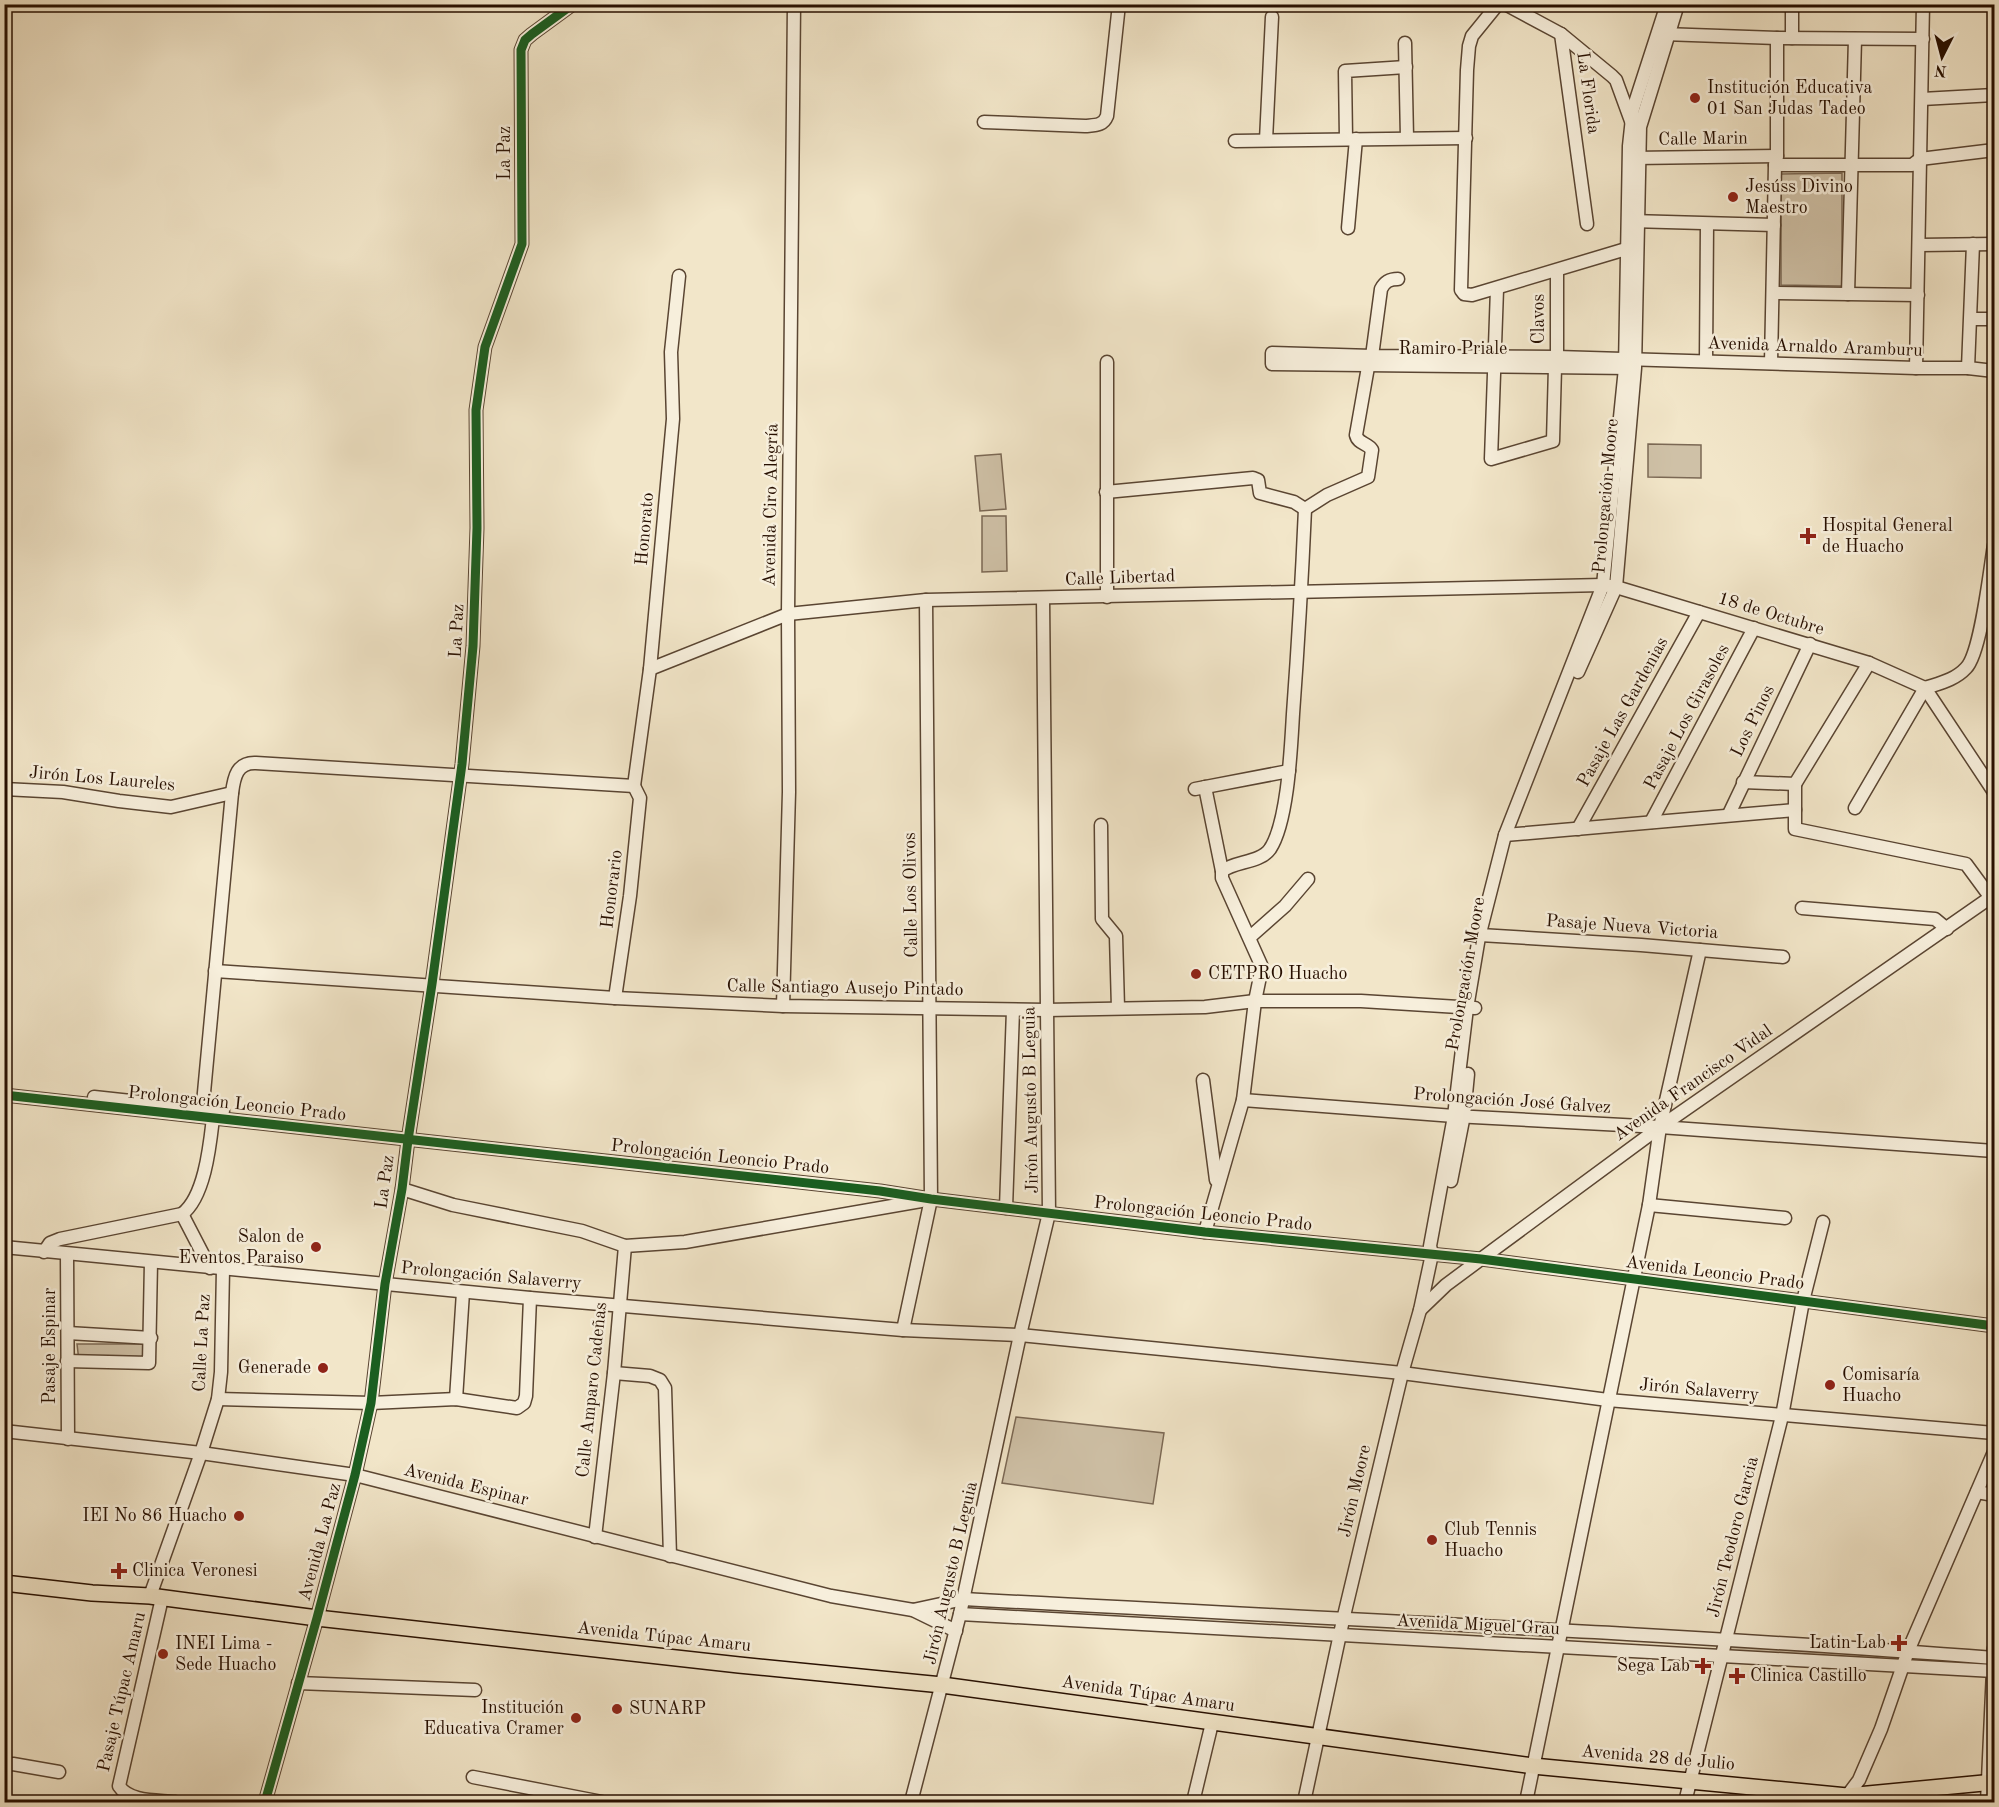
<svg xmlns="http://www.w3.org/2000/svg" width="1999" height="1807" viewBox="0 0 1999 1807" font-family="'Old Standard TT',serif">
  <rect width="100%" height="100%" fill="#f2e6c9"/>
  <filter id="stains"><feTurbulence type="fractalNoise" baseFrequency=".00333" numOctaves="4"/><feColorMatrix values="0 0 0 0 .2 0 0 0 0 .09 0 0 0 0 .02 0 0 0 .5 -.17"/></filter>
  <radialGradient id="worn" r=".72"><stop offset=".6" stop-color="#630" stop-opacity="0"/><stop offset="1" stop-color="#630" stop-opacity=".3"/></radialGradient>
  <g fill="#cfc1a7" stroke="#7b6854" stroke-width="1.5">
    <path d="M 1842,173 L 1842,286 L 1781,285 L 1781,174 Z"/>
    <path d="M 1648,444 L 1701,445 L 1701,478 L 1648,477 Z"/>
    <path d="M 1001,454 L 1006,509 L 980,511 L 975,456 Z"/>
    <path d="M 982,516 L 1006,516 L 1007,571 L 982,572 Z"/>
    <path d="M 77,1344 L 144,1344 L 145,1361 L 79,1361 Z"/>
    <path d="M 1016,1417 L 1164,1433 L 1153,1504 L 1002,1483 Z"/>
    <path d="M 1729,1643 L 1902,1652 L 1897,1663 L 1727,1654 Z"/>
  </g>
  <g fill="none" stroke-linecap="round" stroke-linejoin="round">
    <defs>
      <g id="minor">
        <path d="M 1498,4 L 1472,36 L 1469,46 L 1467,70 L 1461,290 L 1464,294 L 1472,295 L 1626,249"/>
        <path d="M 1505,4 L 1561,34 L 1612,76 L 1616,80 L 1631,121"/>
        <path d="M 1561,34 L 1587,224"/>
        <path d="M 1663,34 L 1777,38 L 1923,39"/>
        <path d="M 1792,38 L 1792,4"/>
        <path d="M 1405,43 L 1407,138"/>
        <path d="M 1922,99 L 1994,95"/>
        <path d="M 984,122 L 1085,126 C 1095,125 1103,126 1107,116 L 1119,4"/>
        <path d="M 1346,139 L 1345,71 L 1406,67"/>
        <path d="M 1266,140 L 1272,17"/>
        <path d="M 1235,141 L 1466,138"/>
        <path d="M 1634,158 L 1777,156"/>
        <path d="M 1775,165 L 1912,165 L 1920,159 L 1994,150"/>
        <path d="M 1631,221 L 1774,225"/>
        <path d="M 1348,228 L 1356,139"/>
        <path d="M 1920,245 L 1994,244"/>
        <path d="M 1497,289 L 1491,459 L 1553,441 L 1555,367 L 1557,357 L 1557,271"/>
        <path d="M 1773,293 L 1918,295"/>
        <path d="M 1848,294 L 1855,39"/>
        <path d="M 1971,319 L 1994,319"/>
        <path d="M 1372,356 L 1381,289 C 1385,281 1390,279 1398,279"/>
        <path d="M 1706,361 L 1707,224"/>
        <path d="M 1771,363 L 1775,165 L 1777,156 L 1777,38"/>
        <path d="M 1631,368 L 1272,364 L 1272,353 L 1372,356 L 1557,357 L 1916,368 L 1968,368 L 1994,371"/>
        <path d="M 1916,368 L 1923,4"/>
        <path d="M 1968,368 L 1973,244"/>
        <path d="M 1106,492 L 1253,478 L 1258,480 L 1260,493 L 1294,502 L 1305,509"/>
        <path d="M 1305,509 L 1327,495 L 1368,477 L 1372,450 C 1368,443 1358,444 1356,435 L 1368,367"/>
        <path d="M 1107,597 L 1107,362"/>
        <path d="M 650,669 L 788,614 L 926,600 L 1603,585 L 1616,587 L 1869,663 L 1925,688"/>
        <path d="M 1578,672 L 1616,587 L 1635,368 L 1640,127 L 1678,4"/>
        <path d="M 1925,688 C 1940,683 1955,680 1966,668 C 1981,653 1990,569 1994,545"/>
        <path d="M 1925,688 L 1994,792"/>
        <path d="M 1743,782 L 1795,784 L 1869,663"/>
        <path d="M 1795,784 L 1795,829 L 1966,864 L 1991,898"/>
        <path d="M 634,786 L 650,669 L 673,419 L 671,352 L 679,276"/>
        <path d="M 1205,787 L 1222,871"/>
        <path d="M 4,789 L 63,792 L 119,801 L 171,807 L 232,793"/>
        <path d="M 1195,789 L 1289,771"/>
        <path d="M 1855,808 L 1925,688"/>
        <path d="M 1729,814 L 1810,644"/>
        <path d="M 1651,822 L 1754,628"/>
        <path d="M 1101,825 L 1102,919 L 1116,936 L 1118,1008"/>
        <path d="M 1578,829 L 1699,612"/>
        <path d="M 1505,835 L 1795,810"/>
        <path d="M 1802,908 L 1935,919 L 1947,929"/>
        <path d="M 1480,935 L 1641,945 L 1783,957"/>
        <path d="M 1250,937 L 1285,906 L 1308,879"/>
        <path d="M 215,971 L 615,998 L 783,1006 L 1046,1010 L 1205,1007 L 1255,1001 L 1361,1001 L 1475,1008"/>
        <path d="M 615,998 L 630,896 L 640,798 L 634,786"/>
        <path d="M 783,1006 L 789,792 L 788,614 L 794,4"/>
        <path d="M 1203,1080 L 1216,1180"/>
        <path d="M 4,1095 L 880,1191 L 931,1199 L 1205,1232 L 1481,1259 L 1994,1326"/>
        <path d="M 94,1097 L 223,1111"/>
        <path d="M 1243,1100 L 1454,1116 L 1660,1127 L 1994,1151"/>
        <path d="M 202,1114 L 232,793 C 234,777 237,762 256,763 L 634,786"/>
        <path d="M 1451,1181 L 1464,1115 L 1468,1074"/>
        <path d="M 402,1189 L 453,1205 L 582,1231 L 625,1246 L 685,1242 L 921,1201"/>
        <path d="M 1649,1205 L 1785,1218"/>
        <path d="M 1006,1208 L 1013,1010"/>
        <path d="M 182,1214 L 210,1268"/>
        <path d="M 1205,1232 L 1243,1100 L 1255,1001 L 1262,967 L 1222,878 L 1222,871 C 1235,861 1260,863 1270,849 C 1288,822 1291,747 1293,714 C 1298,646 1302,577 1305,509"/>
        <path d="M 4,1247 L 530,1298 L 903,1330 L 1020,1335 L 1402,1373 L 1608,1400 L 1994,1433"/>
        <path d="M 44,1252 L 50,1243 L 60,1239 L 182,1214 C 205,1197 210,1144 213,1118"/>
        <path d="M 67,1254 L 68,1439"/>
        <path d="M 1420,1310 L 1446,1285 L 1481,1259 L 1660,1127 L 1994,895"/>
        <path d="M 903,1330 L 931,1199 L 926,600"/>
        <path d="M 68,1333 L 151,1338"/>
        <path d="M 67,1361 L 149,1363 L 151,1262"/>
        <path d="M 614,1373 L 650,1376 L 660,1380 L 665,1388 L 670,1556"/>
        <path d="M 218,1399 L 371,1403 L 456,1399 L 517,1408 L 524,1403 L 526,1396 L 530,1298"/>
        <path d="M 456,1399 L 463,1292"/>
        <path d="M 4,1431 L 201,1453 L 355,1475 L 831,1596 L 913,1610 L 956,1631"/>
        <path d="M 1977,1492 L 1994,1495"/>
        <path d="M 595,1537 L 614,1373 L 625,1246"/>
        <path d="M 150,1596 L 201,1453 L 218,1399 L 221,1372 L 223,1269"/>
        <path d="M 162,1598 L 119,1786 C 129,1802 157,1800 175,1802"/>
        <path d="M 913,1610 L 964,1599 C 1307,1618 1651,1632 1994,1658"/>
        <path d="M 960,1614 L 1994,1671"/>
        <path d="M 298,1683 L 475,1690"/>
        <path d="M 4,1766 L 13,1764 L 59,1772"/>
        <path d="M 473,1777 L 602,1802"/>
        <path d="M 1845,1801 L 1847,1796 L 1859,1780 L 1881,1729 L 1908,1651 L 1994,1452"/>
        <path d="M 265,1802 L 317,1618 L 355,1475 L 371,1403 L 385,1284 L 402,1189 L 408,1140 L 432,984 L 462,764 L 473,646 L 477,528 L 476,410 L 485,347 L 522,244 L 521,50 L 525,40 L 532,34 L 573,4"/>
        <path d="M 911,1802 L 960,1614 L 1020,1335 L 1049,1213 L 1043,598"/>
        <path d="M 1193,1802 L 1212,1723"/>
        <path d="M 1304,1802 L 1343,1620 L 1402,1373 L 1420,1310 L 1432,1254 L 1430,1246 L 1454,1116 L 1467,1008 L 1479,937 L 1505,835 L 1603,585 L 1625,368 L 1629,146 L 1633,109 L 1667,4"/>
        <path d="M 1526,1802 L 1649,1205 L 1660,1127 L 1700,950"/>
        <path d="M 1685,1802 L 1782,1416 L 1803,1301 L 1823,1222"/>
        <path d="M 1987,1802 L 1994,1648"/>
      </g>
      <path id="major" d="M 4,1583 L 92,1593 L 150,1596 L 317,1618 L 739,1665 L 942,1685 L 1533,1766 L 1847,1796 L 1994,1782"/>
    </defs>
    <use href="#minor" stroke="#5a4532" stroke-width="15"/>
    <use href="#major" stroke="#270f00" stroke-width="18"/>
    <use href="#minor" stroke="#f7efdc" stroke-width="12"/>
    <use href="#major" stroke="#f2e6c9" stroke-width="15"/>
    <defs>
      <g id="cycleway">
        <path d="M 4,1095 L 880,1191 L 931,1199 L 1205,1232 L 1481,1259 L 1994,1326"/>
        <path d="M 265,1802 L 317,1618 L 355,1475 L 371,1403 L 385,1284 L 402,1189 L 408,1140 L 432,984 L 462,764 L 473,646 L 477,528 L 476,410 L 485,347 L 522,244 L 521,50 L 525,40 L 532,34 L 573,4"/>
      </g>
    </defs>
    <use href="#cycleway" stroke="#f7efdc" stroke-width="13"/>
    <use href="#cycleway" stroke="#1b5e20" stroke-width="9"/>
  </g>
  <g fill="#8f2418" stroke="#f7efdc" stroke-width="2">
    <circle cx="1695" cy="98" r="6"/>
    <circle cx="1733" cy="197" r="6"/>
    <path d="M1805 527h6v6h6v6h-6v6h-6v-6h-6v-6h6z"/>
    <circle cx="1196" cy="974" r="6"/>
    <circle cx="316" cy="1247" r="6"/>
    <circle cx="323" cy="1368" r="6"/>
    <circle cx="1830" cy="1385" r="6"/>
    <circle cx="239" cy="1516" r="6"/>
    <circle cx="1432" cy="1540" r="6"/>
    <path d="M116 1562h6v6h6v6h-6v6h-6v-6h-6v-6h6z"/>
    <path d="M1896 1634h6v6h6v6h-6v6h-6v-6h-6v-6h6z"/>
    <circle cx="163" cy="1654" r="6"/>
    <path d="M1700 1657h6v6h6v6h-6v6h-6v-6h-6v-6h6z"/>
    <path d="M1734 1667h6v6h6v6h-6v6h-6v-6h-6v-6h6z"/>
    <circle cx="617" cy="1709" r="6"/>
    <circle cx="576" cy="1718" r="6"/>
  </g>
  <g text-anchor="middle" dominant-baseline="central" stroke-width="5" stroke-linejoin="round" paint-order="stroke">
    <g font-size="18" fill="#270f00" stroke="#f7efdc" text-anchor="start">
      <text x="1707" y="88">Institución Educativa<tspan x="1707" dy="21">01 San Judas Tadeo</tspan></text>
      <text x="1745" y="187">Jesúss Divino<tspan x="1745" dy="21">Maestro</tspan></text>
      <text x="1822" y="526">Hospital General<tspan x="1822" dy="21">de Huacho</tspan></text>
      <text x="1208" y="974">CETPRO Huacho</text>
      <text x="304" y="1237" text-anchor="end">Salon de<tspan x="304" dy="21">Eventos Paraiso</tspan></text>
      <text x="311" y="1368" text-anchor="end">Generade</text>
      <text x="1842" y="1375">Comisaría<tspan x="1842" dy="21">Huacho</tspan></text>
      <text x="227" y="1516" text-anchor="end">IEI No 86 Huacho</text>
      <text x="1444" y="1530">Club Tennis<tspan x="1444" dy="21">Huacho</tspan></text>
      <text x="132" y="1571">Clinica Veronesi</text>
      <text x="1886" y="1643" text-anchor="end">Latin Lab</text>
      <text x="175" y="1644">INEI Lima -<tspan x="175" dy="21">Sede Huacho</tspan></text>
      <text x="1690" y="1666" text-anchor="end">Sega Lab</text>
      <text x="1750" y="1676">Clinica Castillo</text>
      <text x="564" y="1708" text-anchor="end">Institución<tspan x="564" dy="21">Educativa Cramer</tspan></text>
      <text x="629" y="1709">SUNARP</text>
    </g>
    <g font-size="18" fill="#270f00" stroke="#f7efdc">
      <text transform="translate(1588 93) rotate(82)">La Florida</text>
      <text transform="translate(1703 139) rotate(-1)">Calle Marin</text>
      <text transform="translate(505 153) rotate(-90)">La Paz</text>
      <text transform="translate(1539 319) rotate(-90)">Clavos</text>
      <text transform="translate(1815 347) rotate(2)">Avenida Arnaldo Aramburu</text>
      <text x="1453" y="349">Ramiro Priale</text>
      <text transform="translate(1606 496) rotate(-85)">Prolongación Moore</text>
      <text transform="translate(771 505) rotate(-89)">Avenida Ciro Alegría</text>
      <text transform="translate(645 529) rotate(-85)">Honorato</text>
      <text transform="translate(1120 578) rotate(-2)">Calle Libertad</text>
      <text transform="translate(1771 614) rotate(17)">18 de Octubre</text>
      <text transform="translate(457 631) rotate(-87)">La Paz</text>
      <text transform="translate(1623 712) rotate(-61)">Pasaje Las Gardenias</text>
      <text transform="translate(1687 717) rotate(-62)">Pasaje Los Girasoles</text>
      <text transform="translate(1753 721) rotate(-64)">Los Pinos</text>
      <text transform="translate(102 779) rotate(5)">Jirón Los Laureles</text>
      <text transform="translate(612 889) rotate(-83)">Honorario</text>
      <text transform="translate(911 895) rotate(-91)">Calle Los Olivos</text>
      <text transform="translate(1632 927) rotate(4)">Pasaje Nueva Victoria</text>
      <text transform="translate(1466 974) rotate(-80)">Prolongación Moore</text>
      <text transform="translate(845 988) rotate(1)">Calle Santiago Ausejo Pintado</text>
      <text transform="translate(1693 1083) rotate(-35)">Avenida Francisco Vidal</text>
      <text transform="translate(1031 1100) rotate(-91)">Jirón Augusto B Leguia</text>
      <text transform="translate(1512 1101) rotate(4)">Prolongación José Galvez</text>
      <text transform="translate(237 1104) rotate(6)">Prolongación Leoncio Prado</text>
      <text transform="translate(720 1157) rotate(6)">Prolongación Leoncio Prado</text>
      <text transform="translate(385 1182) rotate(-82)">La Paz</text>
      <text transform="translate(1203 1214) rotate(6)">Prolongación Leoncio Prado</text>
      <text transform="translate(1715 1273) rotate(7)">Avenida Leoncio Prado</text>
      <text transform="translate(491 1276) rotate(5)">Prolongación Salaverry</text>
      <text transform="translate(202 1343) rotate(-87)">Calle La Paz</text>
      <text transform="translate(50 1346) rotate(-90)">Pasaje Espinar</text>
      <text transform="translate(592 1390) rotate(-84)">Calle Amparo Cadeñas</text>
      <text transform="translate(1699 1390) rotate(5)">Jirón Salaverry</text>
      <text transform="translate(466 1485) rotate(14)">Avenida Espinar</text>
      <text transform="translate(1355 1491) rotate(-77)">Jirón Moore</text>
      <text transform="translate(1733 1537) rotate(-76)">Jirón Teodoro Garcia</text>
      <text transform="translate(320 1542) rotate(-75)">Avenida La Paz</text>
      <text transform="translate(951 1573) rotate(-77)">Jirón Augusto B Leguia</text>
      <text transform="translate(1478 1625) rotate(3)">Avenida Miguel Grau</text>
      <text transform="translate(664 1637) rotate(6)">Avenida Túpac Amaru</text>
      <text transform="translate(122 1692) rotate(-77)">Pasaje Túpac Amaru</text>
      <text transform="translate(1148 1694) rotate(8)">Avenida Túpac Amaru</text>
      <text transform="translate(1658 1758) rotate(5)">Avenida 28 de Julio</text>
    </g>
  </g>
  <rect width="1999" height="1807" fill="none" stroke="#f2e6c9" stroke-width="24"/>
  <rect x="6" y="6" width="1987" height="1795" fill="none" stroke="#270f00" stroke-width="3"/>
  <rect x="12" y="12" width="1975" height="1783" fill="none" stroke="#270f00" stroke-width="1.5"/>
  <g transform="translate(1942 57) rotate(186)" stroke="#f7efdc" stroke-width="4.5" paint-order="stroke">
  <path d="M0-4.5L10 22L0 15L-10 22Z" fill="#270f00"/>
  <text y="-9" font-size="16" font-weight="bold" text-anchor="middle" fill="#270f00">N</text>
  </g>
  <rect width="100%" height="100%" filter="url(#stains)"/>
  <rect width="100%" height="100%" fill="url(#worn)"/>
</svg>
